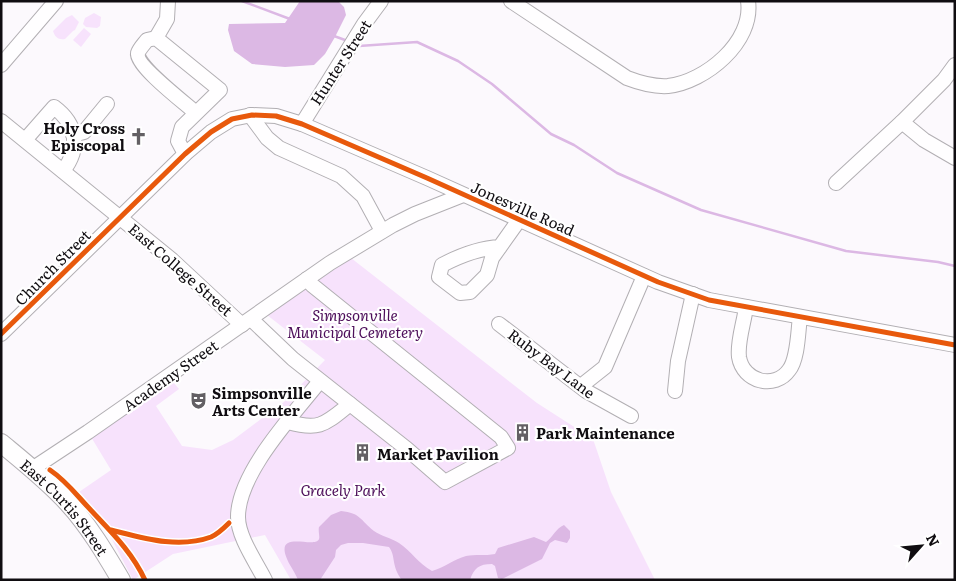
<svg xmlns="http://www.w3.org/2000/svg" width="956" height="581" viewBox="0 0 956 581" font-family="Literata,serif">
  <rect width="100%" height="100%" fill="#fcf9fd"/>
  <g fill="#f7e2fc">
    <path d="M 94,13 L 101,17 L 100,26 L 97,28 L 86,27 L 83,24 L 85,18 Z"/>
    <path d="M 72,15 L 79,22 L 75,30 L 73,31 L 65,39 C 58,40 55,37 53,31 L 66,18 Z"/>
    <path d="M 84,28 L 91,34 L 81,47 L 73,40 Z"/>
    <path d="M 351,258 L 537,403 L 593,439 L 611,492 L 655,580 L 291,580 L 265,535 L 173,554 L 133,580 L 105,526 L 79,492 L 111,470 L 88,432 L 173,382 L 179,389 L 156,406 L 182,446 L 212,450 L 233,440 L 284,402 L 325,360 L 267,315 Z"/>
  </g>
  <g fill="#dcb8e4">
    <path d="M 300,1 L 338,1 L 344,7 L 346,15 L 335,37 L 325,54 L 314,65 L 285,67 L 252,64 L 234,51 L 228,30 L 229,24 L 285,23 Z"/>
    <path d="M 341,511 C 361,513 360,520 374,531 C 381,536 391,538 399,543 C 411,551 419,564 432,571 C 444,568 454,559 466,556 C 475,554 485,556 495,554 L 498,548 L 534,537 L 546,542 C 553,537 556,528 564,525 L 570,531 L 570,538 L 567,543 L 555,540 L 550,543 L 542,559 L 502,579 L 498,578 L 495,566 L 492,564 C 479,564 474,568 470,580 L 402,580 C 391,566 396,556 389,547 L 363,543 L 348,543 L 341,545 L 336,550 L 335,557 L 320,580 L 298,580 C 296,575 293,570 290,565 C 269,526 315,550 319,539 C 320,537 318,531 319,527 L 331,515 Z"/>
  </g>
  <g fill="none" stroke-linecap="round" stroke-linejoin="round">
    <g stroke="#dcb8e4" stroke-width="2.5">
      <path d="M 242,1 L 290,19"/>
      <path d="M 334,36 L 345,40"/>
      <path d="M 359,46 L 417,42 L 458,61 L 492,84 L 551,134 L 574,145 L 617,173 L 701,210 L 846,251 L 938,262 L 955,266"/>
    </g>
    <defs>
      <g id="minor">
        <path d="M 511,1 L 627,78 C 640,83 653,87 668,86 C 705,82 754,42 748,1"/>
        <path d="M 156,38 L 167,19 L 168,1"/>
        <path d="M 1,65 L 56,1"/>
        <path d="M 250,115 L 267,138 L 279,148 L 341,176 L 363,196 L 382,231"/>
        <path d="M 1,121 L 172,260 L 242,325"/>
        <path d="M 902,122 L 924,140 L 955,158"/>
        <path d="M 302,124 L 364,24 L 381,1"/>
        <path d="M 73,135 L 84,132 L 107,104"/>
        <path d="M 25,140 L 54,107 C 77,124 81,148 63,171"/>
        <path d="M 185,154 L 178,141 L 182,127 L 220,90 L 156,38 L 147,40 C 144,44 139,49 138,53 C 135,65 186,104 196,113"/>
        <path d="M 836,183 L 902,122 L 944,80 L 955,65"/>
        <path d="M 500,247 C 479,248 461,255 442,265 L 439,277 L 460,293 L 470,292 L 487,275 L 492,258 L 519,220"/>
        <path d="M 746,307 C 744,323 737,342 739,357 C 743,382 775,390 789,370 C 798,359 798,331 800,317"/>
        <path d="M 251,319 L 293,359 L 407,449 L 445,482 L 508,448 L 501,437 L 312,285 L 307,279"/>
        <path d="M 499,324 L 586,391 L 631,416"/>
        <path d="M 1,334 L 185,154 L 211,132 L 232,119 L 252,115 L 276,116 L 302,124 L 427,178 L 658,282 L 709,300 L 955,345"/>
        <path d="M 581,386 L 605,367 L 644,276"/>
        <path d="M 675,391 L 678,361 L 693,294"/>
        <path d="M 288,422 C 320,431 325,424 350,404"/>
        <path d="M 32,469 L 88,432 L 330,263 L 393,225 L 415,214 L 463,195"/>
        <path d="M 265,580 C 256,562 238,537 238,517 C 238,473 293,415 320,381"/>
      </g>
      <g id="major">
        <path id="s1" d="M 1,443 C 24,462 48,481 68,503 C 89,526 105,553 121,580"/>
      </g>
    </defs>
    <use href="#minor" stroke="#b2afb3" stroke-width="16"/>
    <use href="#major" stroke="#b2afb3" stroke-width="20"/>
    <use href="#minor" stroke="#fffeff" stroke-width="14"/>
    <use href="#major" stroke="#fffeff" stroke-width="18"/>
    <defs>
      <g id="cycleway">
        <path d="M 1,334 L 185,154 L 211,132 L 232,119 L 252,115 L 276,116 L 302,124 L 427,178 L 658,282 L 709,300 L 955,345"/>
        <path d="M 50,470 C 65,480 75,493 87,506 C 109,530 131,550 145,580"/>
        <path d="M 111,530 C 143,538 178,549 211,537 C 218,534 224,528 229,523"/>
      </g>
    </defs>
    <use href="#cycleway" stroke="#fff" stroke-width="8"/>
    <use href="#cycleway" stroke="#e8590c" stroke-width="5"/>
  </g>
  <defs>
    <symbol id="church-bare" viewBox="-9 -9 18 18"><path d="M-1.2-6h2.4v3.5h3.3v2.4h-3.3V6h-2.4V-.1h-3.3v-2.4h3.3Z" fill="#636064" stroke="#fff" stroke-width="2.5" paint-order="stroke"/></symbol>
    <symbol id="theatre-bare" viewBox="-9 -9 18 18"><path d="M-5-5.5Q0-4 5-5.5V0Q5 5 0 6Q-5 5-5 0ZM-3.3-2.5H-1v1.5H-3.3ZM1-2.5H3.3v1.5H1ZM-2.8 1Q0 5.5 2.8 1Z" fill="#636064" stroke="#fff" stroke-width="2.5" paint-order="stroke"/></symbol>
    <symbol id="building-bare" viewBox="-9 -9 18 18"><path d="M-4-6H4V6H1V3H-1V6H-4ZM-2.5-4.3h1.7v1.8h-1.7ZM.8-4.3h1.7v1.8H.8ZM-2.5-1h1.7V.8h-1.7ZM.8-1h1.7V.8H.8Z" fill="#636064" stroke="#fff" stroke-width="2.5" paint-order="stroke"/></symbol>
  </defs>
  <g fill-rule="evenodd">
    <use href="#church-bare" x="126" y="124" width="25" height="25"/>
    <use href="#theatre-bare" x="186" y="388" width="25" height="25"/>
    <use href="#building-bare" x="510" y="420" width="25" height="25"/>
    <use href="#building-bare" x="350" y="440" width="25" height="25"/>
  </g>
  <g text-anchor="middle" dominant-baseline="central" stroke-width="4.5" stroke-linejoin="round" paint-order="stroke">
    <g font-size="15" fill="#100d11" stroke="#fff">
      <text transform="translate(340 62) rotate(-57)">Hunter Street</text>
      <text transform="translate(523 208) rotate(24)">Jonesville Road</text>
      <text transform="translate(52 267) rotate(-45)">Church Street</text>
      <text transform="translate(181 269) rotate(41)">East College Street</text>
      <text transform="translate(552 363) rotate(37)">Ruby Bay Lane</text>
      <text transform="translate(170 375) rotate(-35)">Academy Street</text>
      <text stroke="none"><textPath href="#s1" startOffset="91">East Curtis Street</textPath></text>
    </g>
    <g font-size="15" font-weight="bold" fill="#100d11" stroke="#fff" text-anchor="start">
      <text x="125" y="127" text-anchor="end">Holy Cross<tspan x="125" dy="17">Episcopal</tspan></text>
      <text x="212" y="392">Simpsonville<tspan x="212" dy="17">Arts Center</tspan></text>
      <text x="536" y="432">Park Maintenance</text>
      <text x="377" y="453">Market Pavilion</text>
    </g>
    <g font-size="15" font-style="italic" fill="#4d0e5a" stroke="#fff">
      <text x="355" y="314">Simpsonville<tspan x="355" dy="17">Municipal Cemetery</tspan></text>
      <text x="343" y="489">Gracely Park</text>
    </g>
  </g>
  <rect width="956" height="581" fill="none" stroke="#100d11" stroke-width="5"/>
  <g transform="translate(921 546) rotate(63)" stroke="#ffffff" stroke-width="4" paint-order="stroke">
  <path d="M0-4L9 19L0 12L-9 19Z" fill="#100d11"/>
  <text y="-8" font-size="14" font-weight="bold" text-anchor="middle" fill="#100d11">N</text>
  </g>
</svg>
